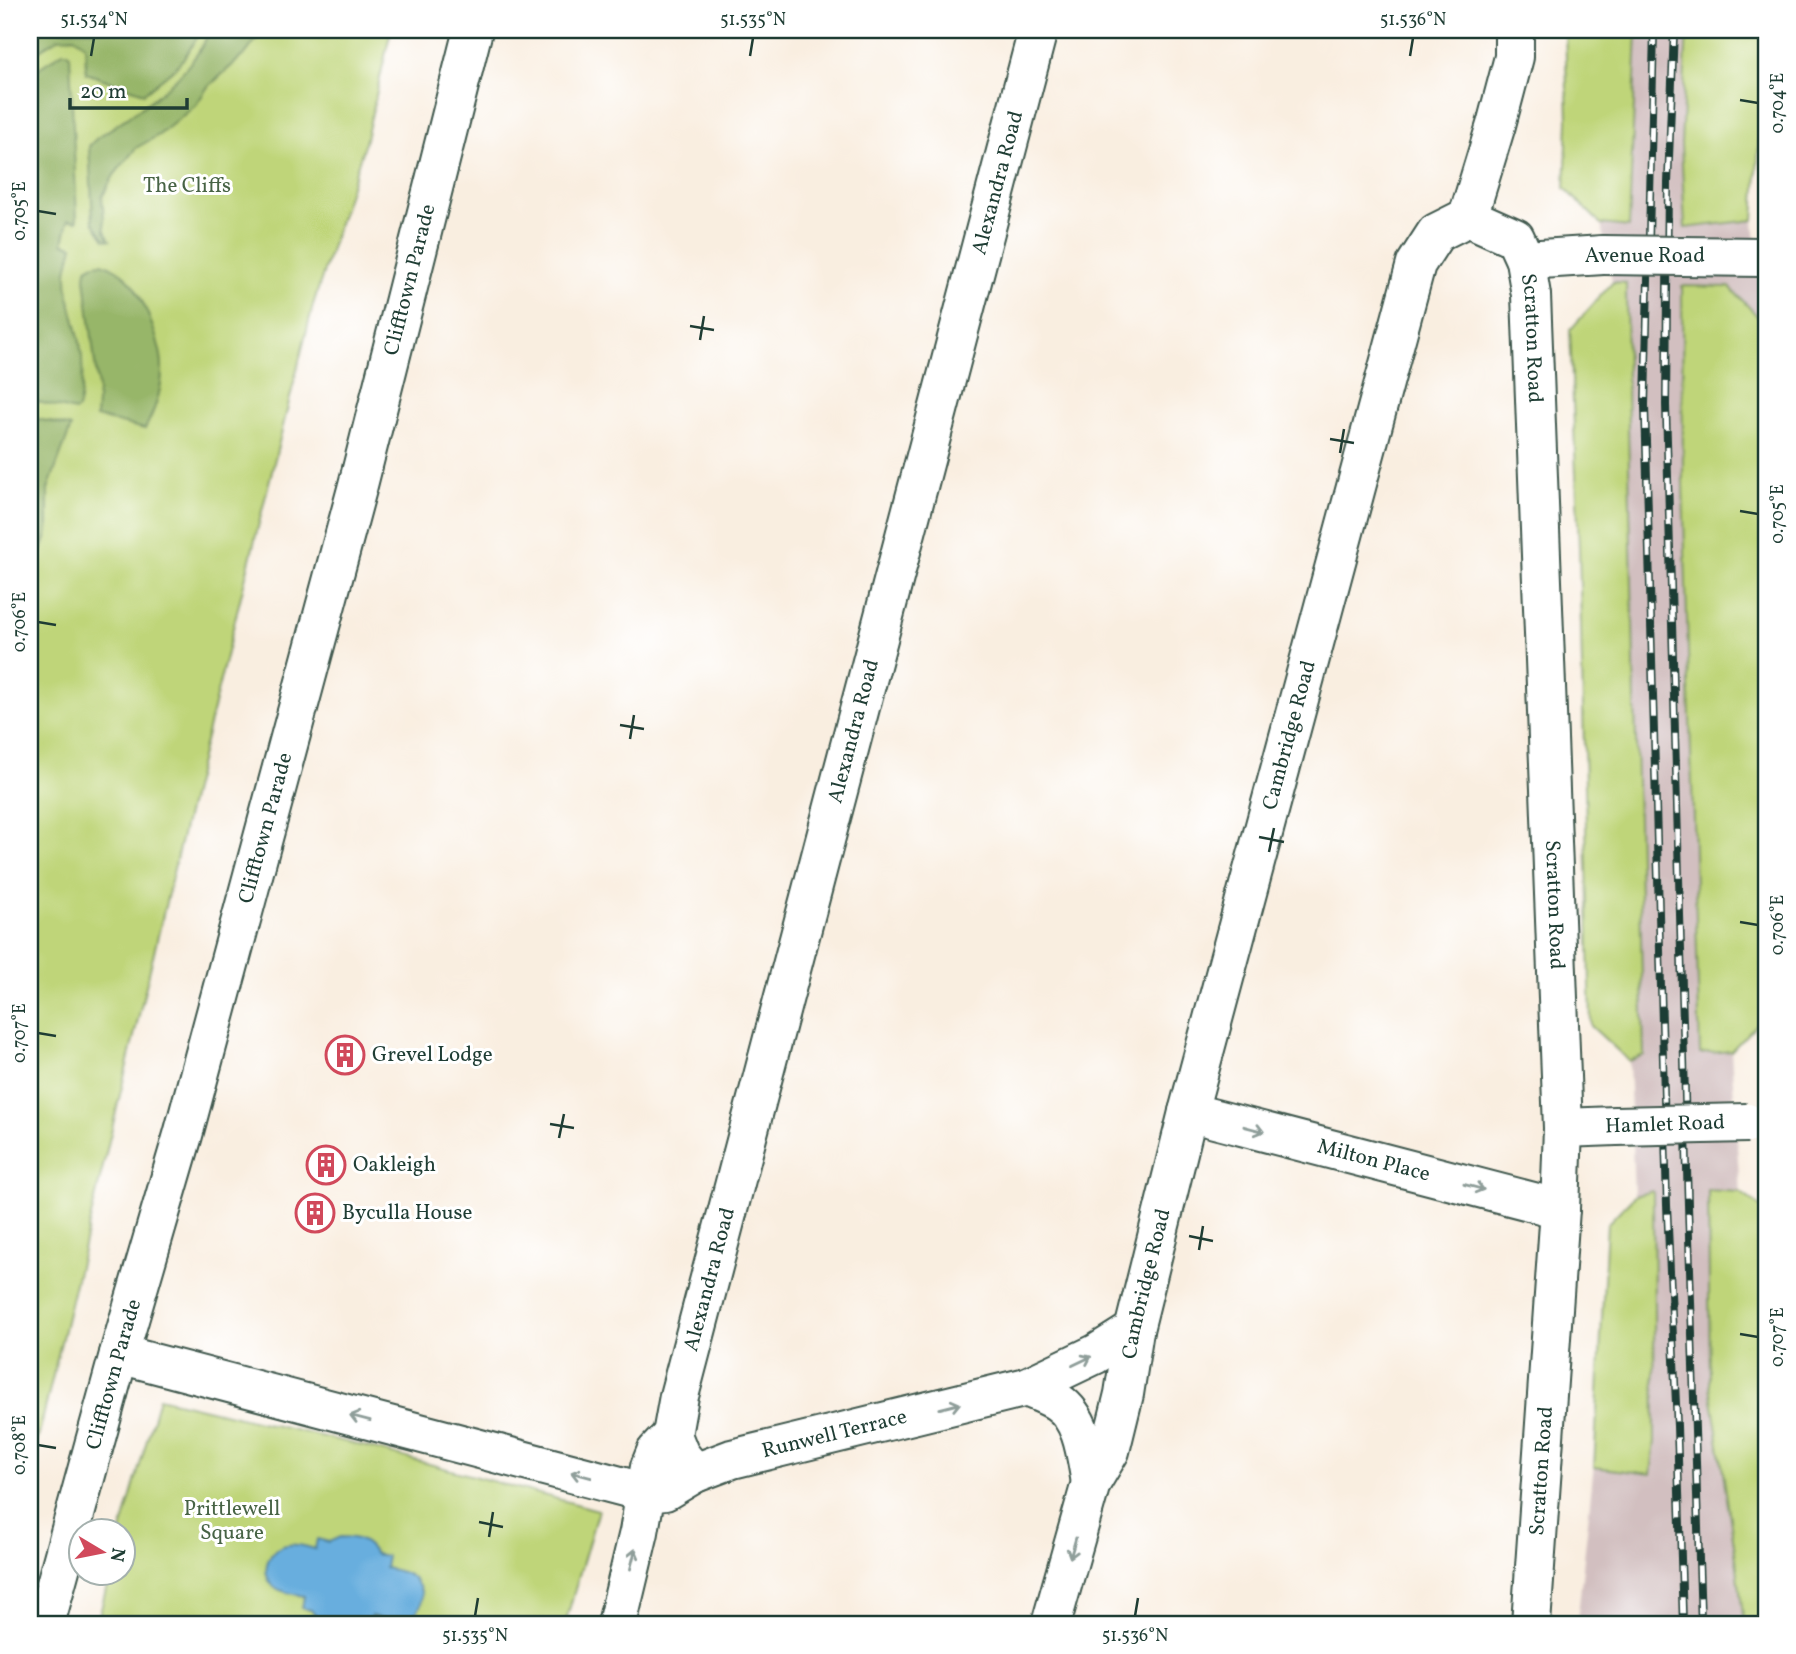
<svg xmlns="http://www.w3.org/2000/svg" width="1796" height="1654" viewBox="0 0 1796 1654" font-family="Vollkorn,serif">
  <rect width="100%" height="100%" fill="#fff"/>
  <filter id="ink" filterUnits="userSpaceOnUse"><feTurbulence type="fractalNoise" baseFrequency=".0143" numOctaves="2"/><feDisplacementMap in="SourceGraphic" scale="14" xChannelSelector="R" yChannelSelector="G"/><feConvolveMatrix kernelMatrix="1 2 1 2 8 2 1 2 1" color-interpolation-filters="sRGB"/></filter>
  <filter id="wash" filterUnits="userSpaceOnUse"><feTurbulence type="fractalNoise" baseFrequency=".00686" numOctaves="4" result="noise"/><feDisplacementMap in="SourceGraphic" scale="28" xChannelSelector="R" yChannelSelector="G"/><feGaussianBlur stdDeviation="1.57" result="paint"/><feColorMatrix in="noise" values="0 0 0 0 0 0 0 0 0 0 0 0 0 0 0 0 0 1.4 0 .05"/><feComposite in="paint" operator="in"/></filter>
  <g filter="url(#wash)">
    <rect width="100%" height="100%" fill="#f9eee0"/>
    <path fill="#d2bfc0" d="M 1565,30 L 1766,30 L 1754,220 L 1763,322 L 1766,531 L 1766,1014 L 1731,1051 L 1740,1192 L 1766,1211 L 1766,1624 L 1577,1624 L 1596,1445 L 1607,1224 L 1634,1196 L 1629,1061 L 1591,1026 L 1579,538 L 1570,330 L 1612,282 L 1601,224 L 1565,188 L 1568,121 Z"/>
    <g fill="#bfd579" stroke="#6f8956" stroke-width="2">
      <path d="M 30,30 L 391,30 L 366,139 L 313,305 L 188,810 L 30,1472 Z"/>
      <path d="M 1565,30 L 1637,30 L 1629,227 L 1601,224 L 1565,188 L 1568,121 Z"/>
      <path d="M 1687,30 L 1766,30 L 1754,220 L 1685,228 L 1681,144 Z"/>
      <path d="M 1613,282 L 1626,283 L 1627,388 L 1644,1055 L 1629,1061 L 1591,1026 L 1579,548 L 1570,330 Z"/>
      <path d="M 1682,286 L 1730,287 L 1763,322 L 1766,531 L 1766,1014 L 1731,1051 L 1700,1054 L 1683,484 Z"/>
      <path d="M 1708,1190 L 1740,1192 L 1766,1211 L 1766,1624 L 1744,1624 L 1736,1558 L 1710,1386 Z"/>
      <path d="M 1653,1191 L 1655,1441 L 1651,1474 L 1594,1467 L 1607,1224 L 1634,1196 Z"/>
      <path d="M 159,1398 L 367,1447 L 598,1510 L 565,1624 L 97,1624 L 110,1574 L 122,1574 L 121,1531 Z"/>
    </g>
    <g fill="#97b669" stroke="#5b7a4e" stroke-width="2">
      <path d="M 30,30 L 202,30 L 184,58 L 175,68 L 144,93 L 86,73 L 85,45 L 74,37 L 59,38 L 30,56 Z"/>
      <path d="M 211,30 L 263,30 L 247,52 L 207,88 L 196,105 L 159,135 L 136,148 L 114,175 L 102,197 L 105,231 L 110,240 L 105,239 L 93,222 L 89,146 L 97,138 C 128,117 172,89 194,58 C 201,50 205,39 211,30 Z"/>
      <path d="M 63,52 L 66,52 L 70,55 L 77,221 L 68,220 L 63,243 L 73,246 C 71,255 68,264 67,273 C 66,297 76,320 80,343 C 84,364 83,389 78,409 L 75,411 L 30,400 L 30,74 Z"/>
      <path d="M 102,263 C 111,266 123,273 129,280 C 143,296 162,346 162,366 C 163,388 155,410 145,429 L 96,417 L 98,389 L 85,278 L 86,269 C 91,265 95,263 102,263 Z"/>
      <path d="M 30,417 L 71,427 L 48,489 L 48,533 L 30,585 Z"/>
    </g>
    <path fill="#68aede" stroke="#447689" stroke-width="2" d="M 340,1537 C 355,1537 367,1540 375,1554 L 387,1556 L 385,1568 C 394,1570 404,1571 411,1577 C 430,1592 423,1619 398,1620 C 389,1621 380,1618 371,1616 L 369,1624 L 329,1624 L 317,1618 L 311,1610 L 302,1608 L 304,1596 C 295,1594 284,1593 276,1588 C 258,1576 267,1548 287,1545 C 296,1543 307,1547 315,1549 L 317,1539 L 329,1542 Z"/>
  </g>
  <g filter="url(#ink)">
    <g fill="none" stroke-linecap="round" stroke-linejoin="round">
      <defs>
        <g id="street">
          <path d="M 1525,260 L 1603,255"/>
          <path id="s1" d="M 1188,1112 L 1560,1209"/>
          <path d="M 1563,1128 L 1616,1126"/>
          <path id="s2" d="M 119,1354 L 647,1493 L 665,1491 L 695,1473 L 732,1459 L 1027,1387 L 1096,1354 L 1134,1330"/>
          <path d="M 1027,1387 C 1037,1392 1049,1396 1058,1402 C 1083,1419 1086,1455 1091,1483"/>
          <path id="s3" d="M 695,1473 L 680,1455 L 672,1435 L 679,1396 L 1038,30"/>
          <path id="s4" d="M 45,1624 L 119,1354 L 183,1135 L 357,489 L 473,30"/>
          <path d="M 617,1624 L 639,1532 L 650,1467 L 656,1452 L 672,1435"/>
          <path id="s5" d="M 1051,1624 L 1091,1483 L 1110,1451 L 1124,1394 L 1134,1330 L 1188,1112 L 1416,264 L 1436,233 L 1468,217"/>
        </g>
        <g id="secondary">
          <path id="s6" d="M 1514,30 L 1514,57 L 1496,125 L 1468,217 L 1515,238 L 1525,260 L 1531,295 L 1563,1128 L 1560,1209 L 1531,1624"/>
        </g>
      </defs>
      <use href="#street" stroke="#40584e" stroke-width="42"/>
      <use href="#secondary" stroke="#40584e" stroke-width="42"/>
      <use href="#street" stroke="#fff" stroke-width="38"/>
      <use href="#secondary" stroke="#fff" stroke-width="38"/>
      <defs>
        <g id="rail">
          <path d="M 1654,30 L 1645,405 L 1667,1205 L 1677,1426 L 1683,1624"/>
          <path d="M 1674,30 L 1668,183 L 1666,405 L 1688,1205 L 1701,1624"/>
        </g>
      </defs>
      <use href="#rail" stroke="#1f3d34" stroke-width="8"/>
      <use href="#rail" stroke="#fff" stroke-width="5" stroke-dasharray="16" stroke-linecap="butt"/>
      <defs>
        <g id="street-bridge">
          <path d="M 1603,255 L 1761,257"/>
          <path d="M 1616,1126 L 1747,1123"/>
        </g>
      </defs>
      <use href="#street-bridge" stroke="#40584e" stroke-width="42" stroke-linecap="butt"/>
      <use href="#street-bridge" stroke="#fff" stroke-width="38"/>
    </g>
    <defs><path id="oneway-shaft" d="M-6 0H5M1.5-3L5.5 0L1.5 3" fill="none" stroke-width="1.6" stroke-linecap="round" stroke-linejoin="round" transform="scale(1.75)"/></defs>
    <g stroke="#8f9e9a">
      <use href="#oneway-shaft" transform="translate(1254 1129) rotate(15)"/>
      <use href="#oneway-shaft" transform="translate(1474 1187) rotate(15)"/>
      <use href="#oneway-shaft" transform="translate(1082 1361) rotate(-26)"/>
      <use href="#oneway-shaft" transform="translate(950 1406) rotate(-14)"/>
      <use href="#oneway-shaft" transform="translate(360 1418) rotate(-165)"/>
      <use href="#oneway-shaft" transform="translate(581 1475) rotate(-165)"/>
      <use href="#oneway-shaft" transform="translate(1073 1548) rotate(106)"/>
      <use href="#oneway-shaft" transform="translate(633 1559) rotate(-76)"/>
    </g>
  </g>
  <path fill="none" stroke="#1f3d34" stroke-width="2.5" d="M 91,56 L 94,38M 750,56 L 753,38M 1410,56 L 1413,38M 1740,100 L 1758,103M 38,211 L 56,214M 690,326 L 714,330M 700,340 L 704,316M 1330,439 L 1354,443M 1340,453 L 1344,429M 1740,511 L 1758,514M 38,622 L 56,625M 620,725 L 644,729M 630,739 L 634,715M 1259,837 L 1284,842M 1269,852 L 1274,828M 1740,922 L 1758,925M 38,1033 L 56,1036M 550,1124 L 574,1128M 559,1138 L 564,1114M 1189,1236 L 1213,1241M 1199,1250 L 1203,1226M 1740,1334 L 1758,1337M 38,1445 L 56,1448M 479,1522 L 503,1527M 489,1537 L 493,1512M 475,1616 L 478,1598M 1135,1616 L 1138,1598"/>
  <defs>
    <symbol id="building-ring" viewBox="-11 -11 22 22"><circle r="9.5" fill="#fff" stroke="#d1495b" stroke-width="1.5"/><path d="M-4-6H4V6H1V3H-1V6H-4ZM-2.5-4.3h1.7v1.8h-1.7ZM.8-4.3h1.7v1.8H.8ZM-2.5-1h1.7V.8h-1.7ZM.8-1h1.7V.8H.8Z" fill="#d1495b"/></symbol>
  </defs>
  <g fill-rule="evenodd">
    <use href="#building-ring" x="323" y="1033" width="44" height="44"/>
    <use href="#building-ring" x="304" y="1143" width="44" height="44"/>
    <use href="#building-ring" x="293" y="1191" width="44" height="44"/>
  </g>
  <g text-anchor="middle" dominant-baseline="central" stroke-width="6" stroke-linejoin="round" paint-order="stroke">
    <g font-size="21" fill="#1f3d34" stroke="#fff">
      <text stroke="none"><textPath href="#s3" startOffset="1339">Alexandra Road</textPath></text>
      <text x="1645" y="256">Avenue Road</text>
      <text stroke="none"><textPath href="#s4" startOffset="1393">Clifftown Parade</textPath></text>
      <text stroke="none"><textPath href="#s6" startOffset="348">Scratton Road</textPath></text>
      <text stroke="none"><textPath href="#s3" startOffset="772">Alexandra Road</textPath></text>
      <text stroke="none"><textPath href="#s5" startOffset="922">Cambridge Road</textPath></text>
      <text stroke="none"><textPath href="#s4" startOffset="826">Clifftown Parade</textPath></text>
      <text stroke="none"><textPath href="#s6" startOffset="915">Scratton Road</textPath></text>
      <text transform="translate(1665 1125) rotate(-2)">Hamlet Road</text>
      <text stroke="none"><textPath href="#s1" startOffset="192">Milton Place</textPath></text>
      <text stroke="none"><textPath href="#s3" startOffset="205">Alexandra Road</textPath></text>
      <text stroke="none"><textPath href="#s5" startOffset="355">Cambridge Road</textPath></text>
      <text stroke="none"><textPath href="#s4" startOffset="259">Clifftown Parade</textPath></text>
      <text stroke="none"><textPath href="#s2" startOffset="744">Runwell Terrace</textPath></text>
      <text transform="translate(1542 1471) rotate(-86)">Scratton Road</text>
    </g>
    <g font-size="21" fill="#476345" stroke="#fff">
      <text x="187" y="186">The Cliffs</text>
      <text x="232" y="1509">Prittlewell<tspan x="232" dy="24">Square</tspan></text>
    </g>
    <g font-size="21" fill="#1f3d34" stroke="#fff" text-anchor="start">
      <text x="372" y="1055">Grevel Lodge</text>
      <text x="353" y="1165">Oakleigh</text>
      <text x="342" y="1213">Byculla House</text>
    </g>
  </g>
  <rect width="1796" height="1654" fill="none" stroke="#fff" stroke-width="77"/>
  <g transform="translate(102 1552) rotate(100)"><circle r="33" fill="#ffffff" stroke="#a5b1ae" stroke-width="2"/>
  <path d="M0-5L12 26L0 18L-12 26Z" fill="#d1495b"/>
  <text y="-10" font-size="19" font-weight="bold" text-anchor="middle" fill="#1f3d34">N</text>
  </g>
  <path d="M70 98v10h117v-10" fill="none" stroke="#1f3d34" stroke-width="3.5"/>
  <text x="80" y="98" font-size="21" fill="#1f3d34" stroke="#ffffff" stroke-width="5" paint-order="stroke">20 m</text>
  <rect x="38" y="38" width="1720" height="1578" fill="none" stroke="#1f3d34" stroke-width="2.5"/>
  <g font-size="18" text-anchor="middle" fill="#1f3d34">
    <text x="94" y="25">51.534°N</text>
    <text x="753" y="25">51.535°N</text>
    <text x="1413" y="25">51.536°N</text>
    <text transform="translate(1777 103) rotate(-90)" y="6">0.704°E</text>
    <text transform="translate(19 211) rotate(-90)" y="6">0.705°E</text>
    <text transform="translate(1777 514) rotate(-90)" y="6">0.705°E</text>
    <text transform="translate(19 622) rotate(-90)" y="6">0.706°E</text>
    <text transform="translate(1777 925) rotate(-90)" y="6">0.706°E</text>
    <text transform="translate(19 1033) rotate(-90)" y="6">0.707°E</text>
    <text transform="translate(1777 1337) rotate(-90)" y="6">0.707°E</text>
    <text transform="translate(19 1445) rotate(-90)" y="6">0.708°E</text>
    <text x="475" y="1641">51.535°N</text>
    <text x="1135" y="1641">51.536°N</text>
  </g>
</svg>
